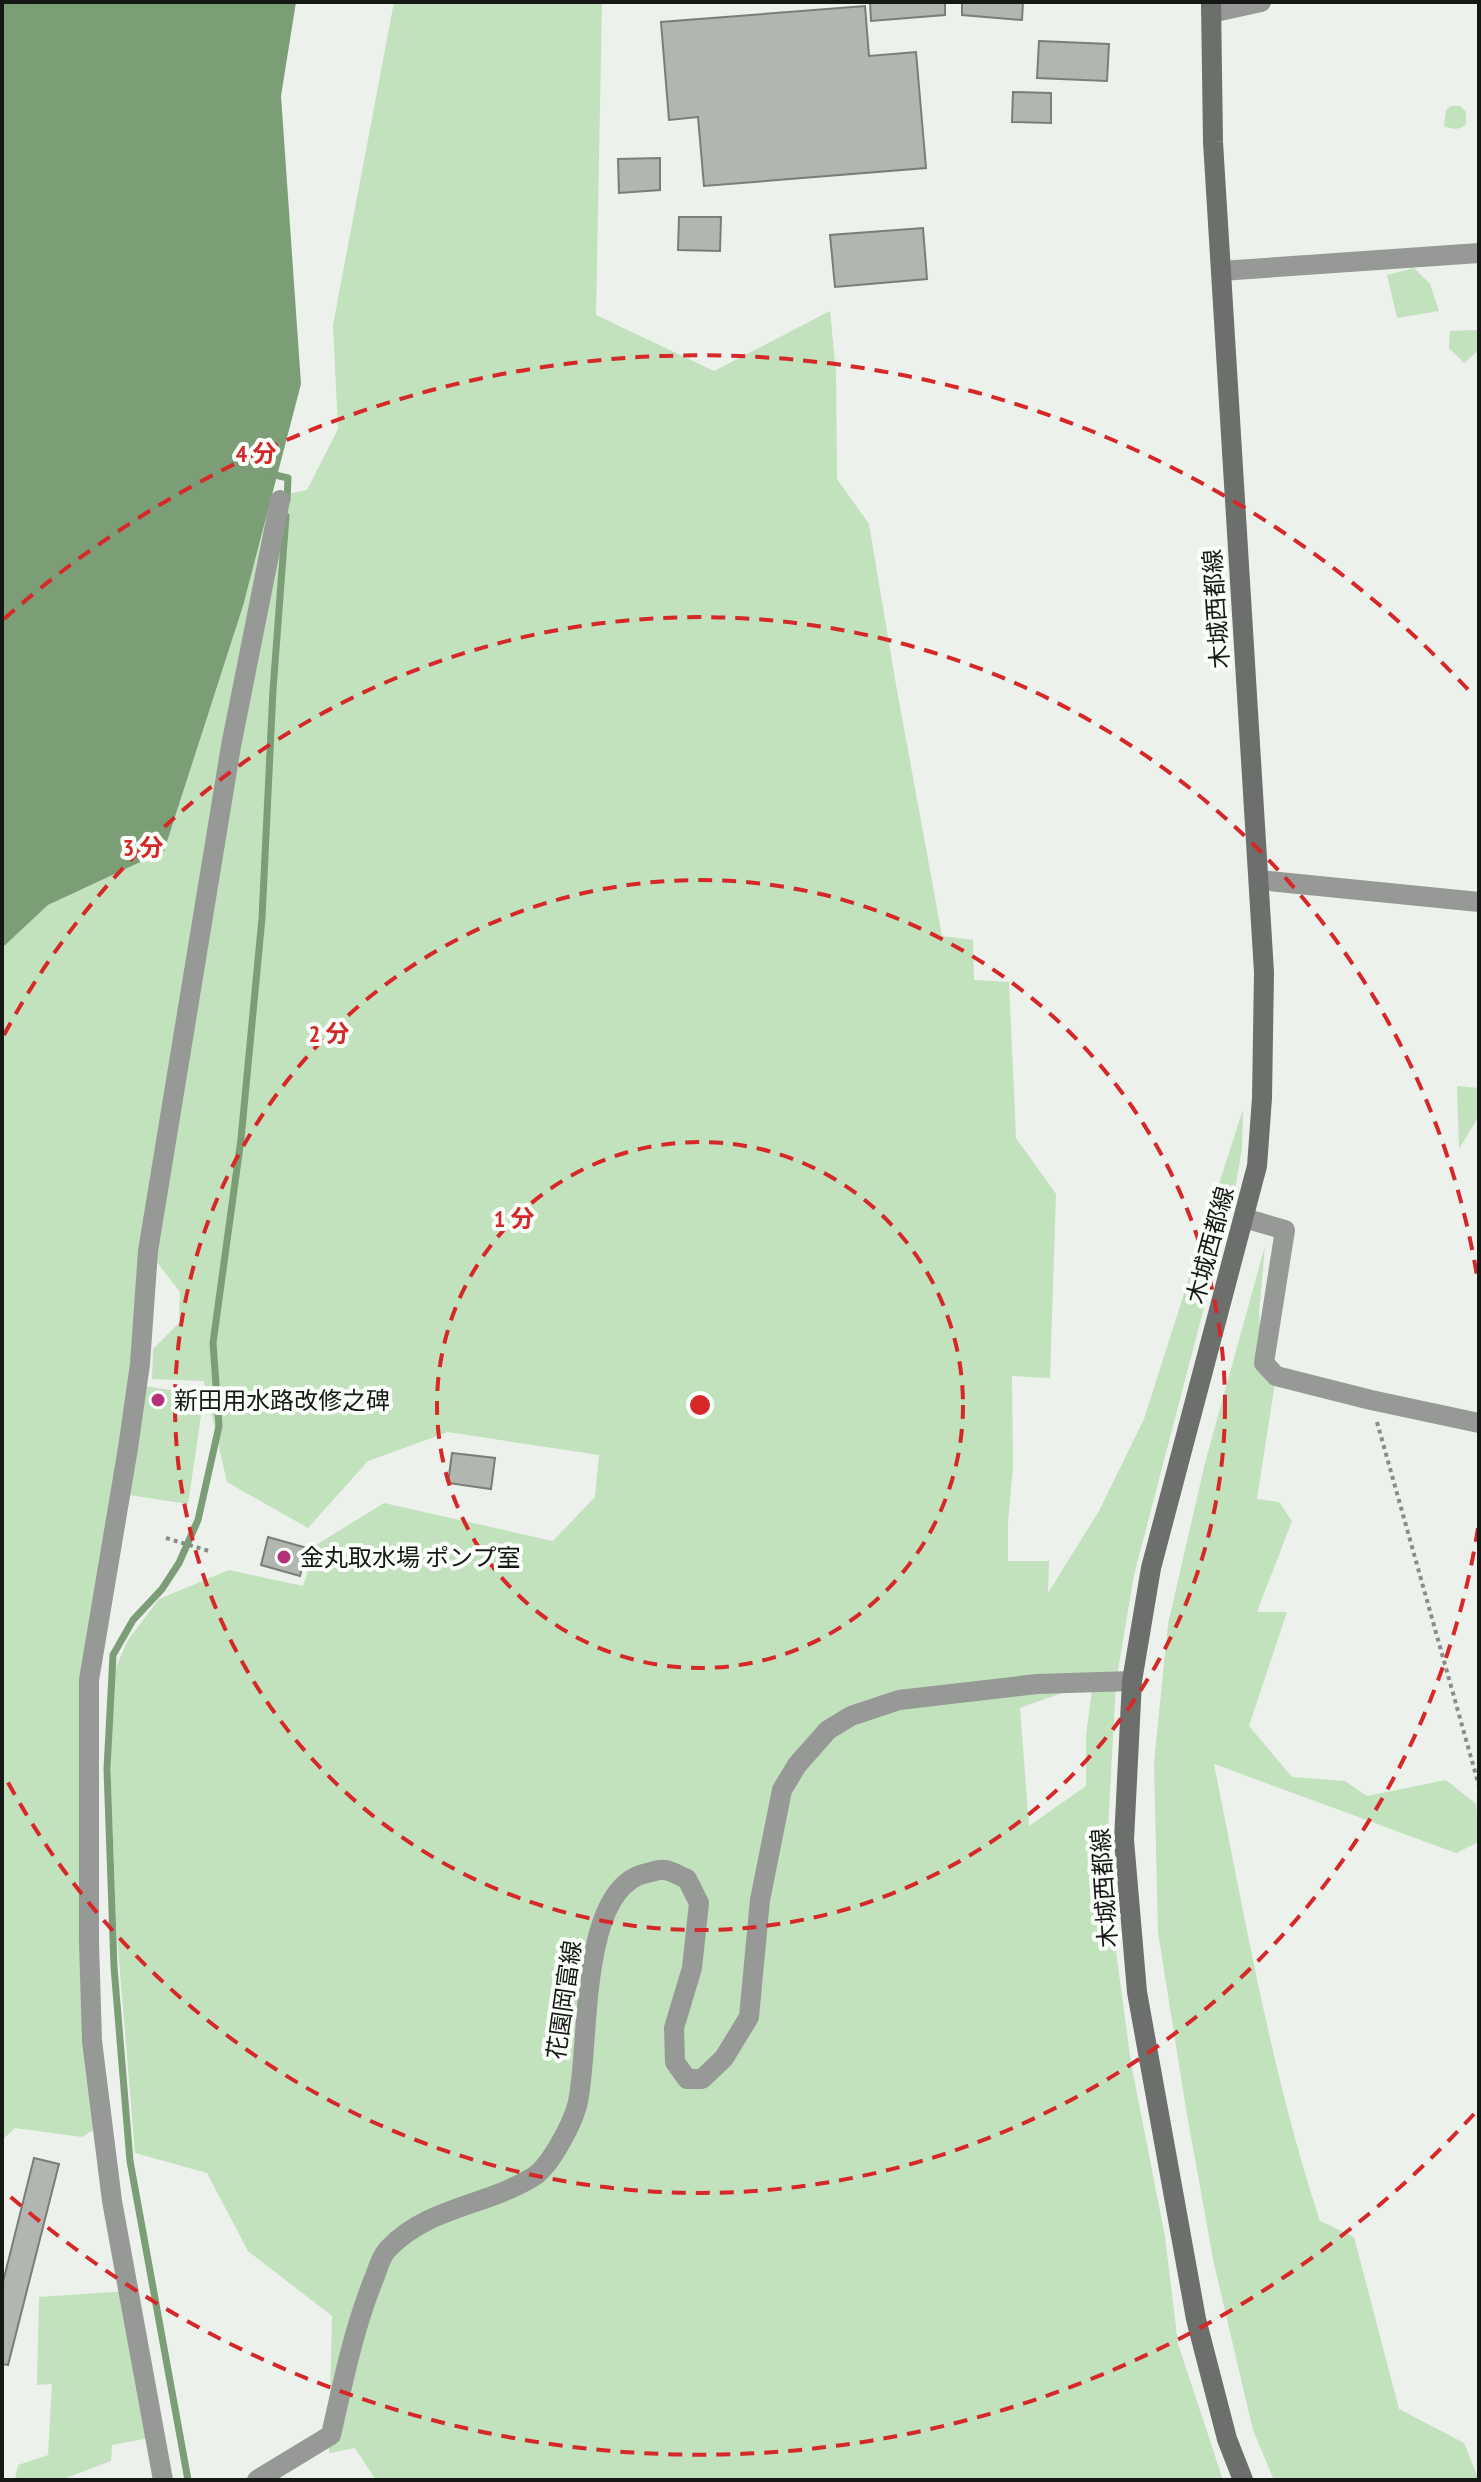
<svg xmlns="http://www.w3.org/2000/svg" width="1481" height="2482" viewBox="0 0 1481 2482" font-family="'PT Sans Narrow','Noto Sans JP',sans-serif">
  <rect width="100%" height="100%" fill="#ecf1ec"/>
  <g fill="#c2e1bd" fill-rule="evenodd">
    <path d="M 394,2 L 602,2 L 596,315 L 714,371 L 830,311 L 836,372 L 837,479 L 869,524 L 895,679 L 942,936 L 973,940 L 974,980 L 1009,982 L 1016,1138 L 1056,1194 L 1050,1378 L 1012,1376 L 1013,1467 L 1008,1522 L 1008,1561 L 1049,1561 L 1048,1593 L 1099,1511 L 1144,1419 L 1243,1109 L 1242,1148 L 1235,1189 L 1134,1575 L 1116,1682 L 1107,1848 L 1108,1892 L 1131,2063 L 1165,2237 L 1178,2344 L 1223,2480 L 376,2480 L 355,2448 L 329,2453 L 332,2316 L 248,2251 L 207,2173 L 135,2153 L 116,1923 L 111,1784 L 112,1676 L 128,1640 L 159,1599 L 229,1570 L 303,1586 L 316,1545 L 384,1503 L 553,1541 L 595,1497 L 599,1455 L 448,1432 L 368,1461 L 308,1528 L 227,1482 L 204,1381 L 152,1379 L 153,1349 L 179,1323 L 180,1292 L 149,1252 L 89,1680 L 103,2124 L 82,2137 L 15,2128 L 2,2140 L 2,948 L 48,905 L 164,851 L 243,606 L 272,497 L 307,490 L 338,429 L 333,325 ZM 1093,1682 L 1086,1736 L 1086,1786 L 1029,1826 L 1020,1708 Z"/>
    <path d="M 1451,106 L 1460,106 L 1466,112 L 1466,124 C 1459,131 1452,129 1444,126 L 1446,110 Z"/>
    <path d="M 1414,268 L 1430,284 L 1439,311 L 1397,318 L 1387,275 Z"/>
    <path d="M 1477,330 L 1479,350 L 1464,363 L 1449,348 L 1450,331 Z"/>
    <path d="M 1457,1086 L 1479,1088 L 1479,1116 L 1459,1149 Z"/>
    <path d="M 1265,1246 L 1259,1314 L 1264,1363 L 1276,1376 L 1257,1499 L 1279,1502 L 1292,1521 L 1257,1612 L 1287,1612 L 1249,1726 L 1292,1777 L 1345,1781 L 1367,1796 L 1446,1780 L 1476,1804 L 1479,1842 L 1456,1853 L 1214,1764 C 1245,1918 1271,2072 1320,2221 L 1354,2237 L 1399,2409 L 1464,2443 L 1479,2480 L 1274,2480 L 1253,2430 L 1214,2264 L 1186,2109 L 1158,1932 L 1154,1763 L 1168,1624 L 1205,1463 Z"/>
    <path d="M 144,1386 L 204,1395 L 188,1504 L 129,1495 Z"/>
    <path d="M 129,2291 L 155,2437 L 112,2445 L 111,2461 L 61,2480 L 5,2480 L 15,2479 L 18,2465 L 48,2455 L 52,2384 L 37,2385 L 39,2297 Z"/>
  </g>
  <path fill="#7b9e76" d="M 2,2 L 296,2 L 281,96 L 301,384 L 243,606 L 164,851 L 48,905 L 2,948 Z"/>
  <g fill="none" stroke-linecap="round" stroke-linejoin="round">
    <g stroke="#7b9e76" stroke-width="7">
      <path d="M 271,474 L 288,478 L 287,500"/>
      <path d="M 188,2480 L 130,2161 L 114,1967 L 107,1769 L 113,1655 L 133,1620 L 162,1589 L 179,1563 L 198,1520 L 219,1426 L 213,1343 L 241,1139 L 262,918 L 273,690 L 286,516"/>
    </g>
  </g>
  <g fill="#b1b6b0" stroke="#7a7e79" stroke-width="2">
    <path d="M 870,2 L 945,2 L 945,15 L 871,21 Z"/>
    <path d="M 962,2 L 1023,2 L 1022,20 L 962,15 Z"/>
    <path d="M 865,6 L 869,56 L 916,52 L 926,168 L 704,186 L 698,117 L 669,120 L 661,22 Z"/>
    <path d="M 1039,41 L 1109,44 L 1107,81 L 1037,78 Z"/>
    <path d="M 1013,92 L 1051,93 L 1051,123 L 1012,122 Z"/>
    <path d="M 660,158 L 660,190 L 619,193 L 618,159 Z"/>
    <path d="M 679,217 L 721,217 L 720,251 L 678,250 Z"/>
    <path d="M 923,228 L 927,279 L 835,287 L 830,235 Z"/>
    <path d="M 452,1453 L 495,1458 L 491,1489 L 448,1483 Z"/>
    <path d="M 268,1537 L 307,1548 L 300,1576 L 261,1565 Z"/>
    <path d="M 34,2158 L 59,2164 L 8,2365 L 2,2364 L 2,2286 Z"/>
  </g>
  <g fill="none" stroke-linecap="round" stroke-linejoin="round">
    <g stroke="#898d89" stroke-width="4" stroke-dasharray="4 4" stroke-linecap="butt">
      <path d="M 1377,1422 L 1479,1786"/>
      <path d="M 166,1538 L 209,1551"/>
    </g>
    <g stroke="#979996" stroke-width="20">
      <path d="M 1211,13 L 1261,2"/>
      <path d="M 1221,271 L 1479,253"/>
      <path d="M 1259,880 L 1479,902"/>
      <path d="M 1244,1218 L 1285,1230 L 1264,1363 L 1276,1376 L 1371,1400 L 1479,1423"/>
      <path d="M 163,2480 L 112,2201 L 92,2041 L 89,1942 L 89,1680 L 128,1448 L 140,1364 L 148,1251 L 231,746 L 280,500"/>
      <path d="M 257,2480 L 331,2435 C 343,2382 354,2327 375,2276 C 378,2268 381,2256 388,2249 C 427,2207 486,2206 533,2177 C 550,2167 572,2124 577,2106 C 591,2053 576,1887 647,1873 C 652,1872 659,1869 665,1870 C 672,1871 680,1876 687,1879 L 699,1903 L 692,1968 L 674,2028 L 675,2062 L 687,2079 L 702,2079 L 724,2058 L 749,2017 L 760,1900 L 782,1790 L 797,1765 L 828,1730 L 851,1716 L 899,1700 L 1037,1684 L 1132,1681"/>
    </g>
    <path stroke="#6c6f6c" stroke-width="20" d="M 1211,2 L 1213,142 L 1264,972 L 1262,1098 L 1257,1166 L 1151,1568 L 1132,1681 L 1124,1840 L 1137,1992 L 1196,2319 L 1227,2439 L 1243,2480"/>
  </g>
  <g fill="none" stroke="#d62828" stroke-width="4" stroke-dasharray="14 10">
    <circle cx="700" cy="1405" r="263"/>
    <circle cx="700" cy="1405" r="525"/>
    <path d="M1478 1528A788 788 0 0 1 4 1775M4 1035A788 788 0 0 1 1478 1282"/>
    <path d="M1474 2114A1050 1050 0 0 1 4 2191M4 619A1050 1050 0 0 1 1474 696"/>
  </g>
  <g fill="#b5327a" stroke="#fafff9" stroke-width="3">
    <circle cx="158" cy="1400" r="8"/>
    <circle cx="284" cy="1557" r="8"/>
  </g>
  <g text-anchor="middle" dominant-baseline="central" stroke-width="8" stroke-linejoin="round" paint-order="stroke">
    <g font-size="24" fill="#161816" stroke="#fafff9">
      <text transform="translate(1216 609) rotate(-94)">木城西都線</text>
      <text transform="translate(1210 1245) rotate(-75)">木城西都線</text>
      <text transform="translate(1104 1888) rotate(-94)">木城西都線</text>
      <text transform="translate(564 2000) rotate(-82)">花園岡富線</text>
    </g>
    <g font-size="24" fill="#161816" stroke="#fafff9" text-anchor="start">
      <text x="174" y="1400">新田用水路改修之碑</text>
      <text x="300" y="1557">金丸取水場 ポンプ室</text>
    </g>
  </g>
  <circle cx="700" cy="1405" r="12" fill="#d62828" stroke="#fafff9" stroke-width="4"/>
  <g font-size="24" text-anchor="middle" font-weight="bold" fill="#d62828" stroke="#fafff9" stroke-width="8" stroke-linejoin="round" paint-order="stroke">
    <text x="256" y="462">4 分</text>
    <text x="143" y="856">3 分</text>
    <text x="329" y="1042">2 分</text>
    <text x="514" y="1227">1 分</text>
  </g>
  <rect width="1481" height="2482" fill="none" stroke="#161816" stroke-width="8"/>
</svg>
